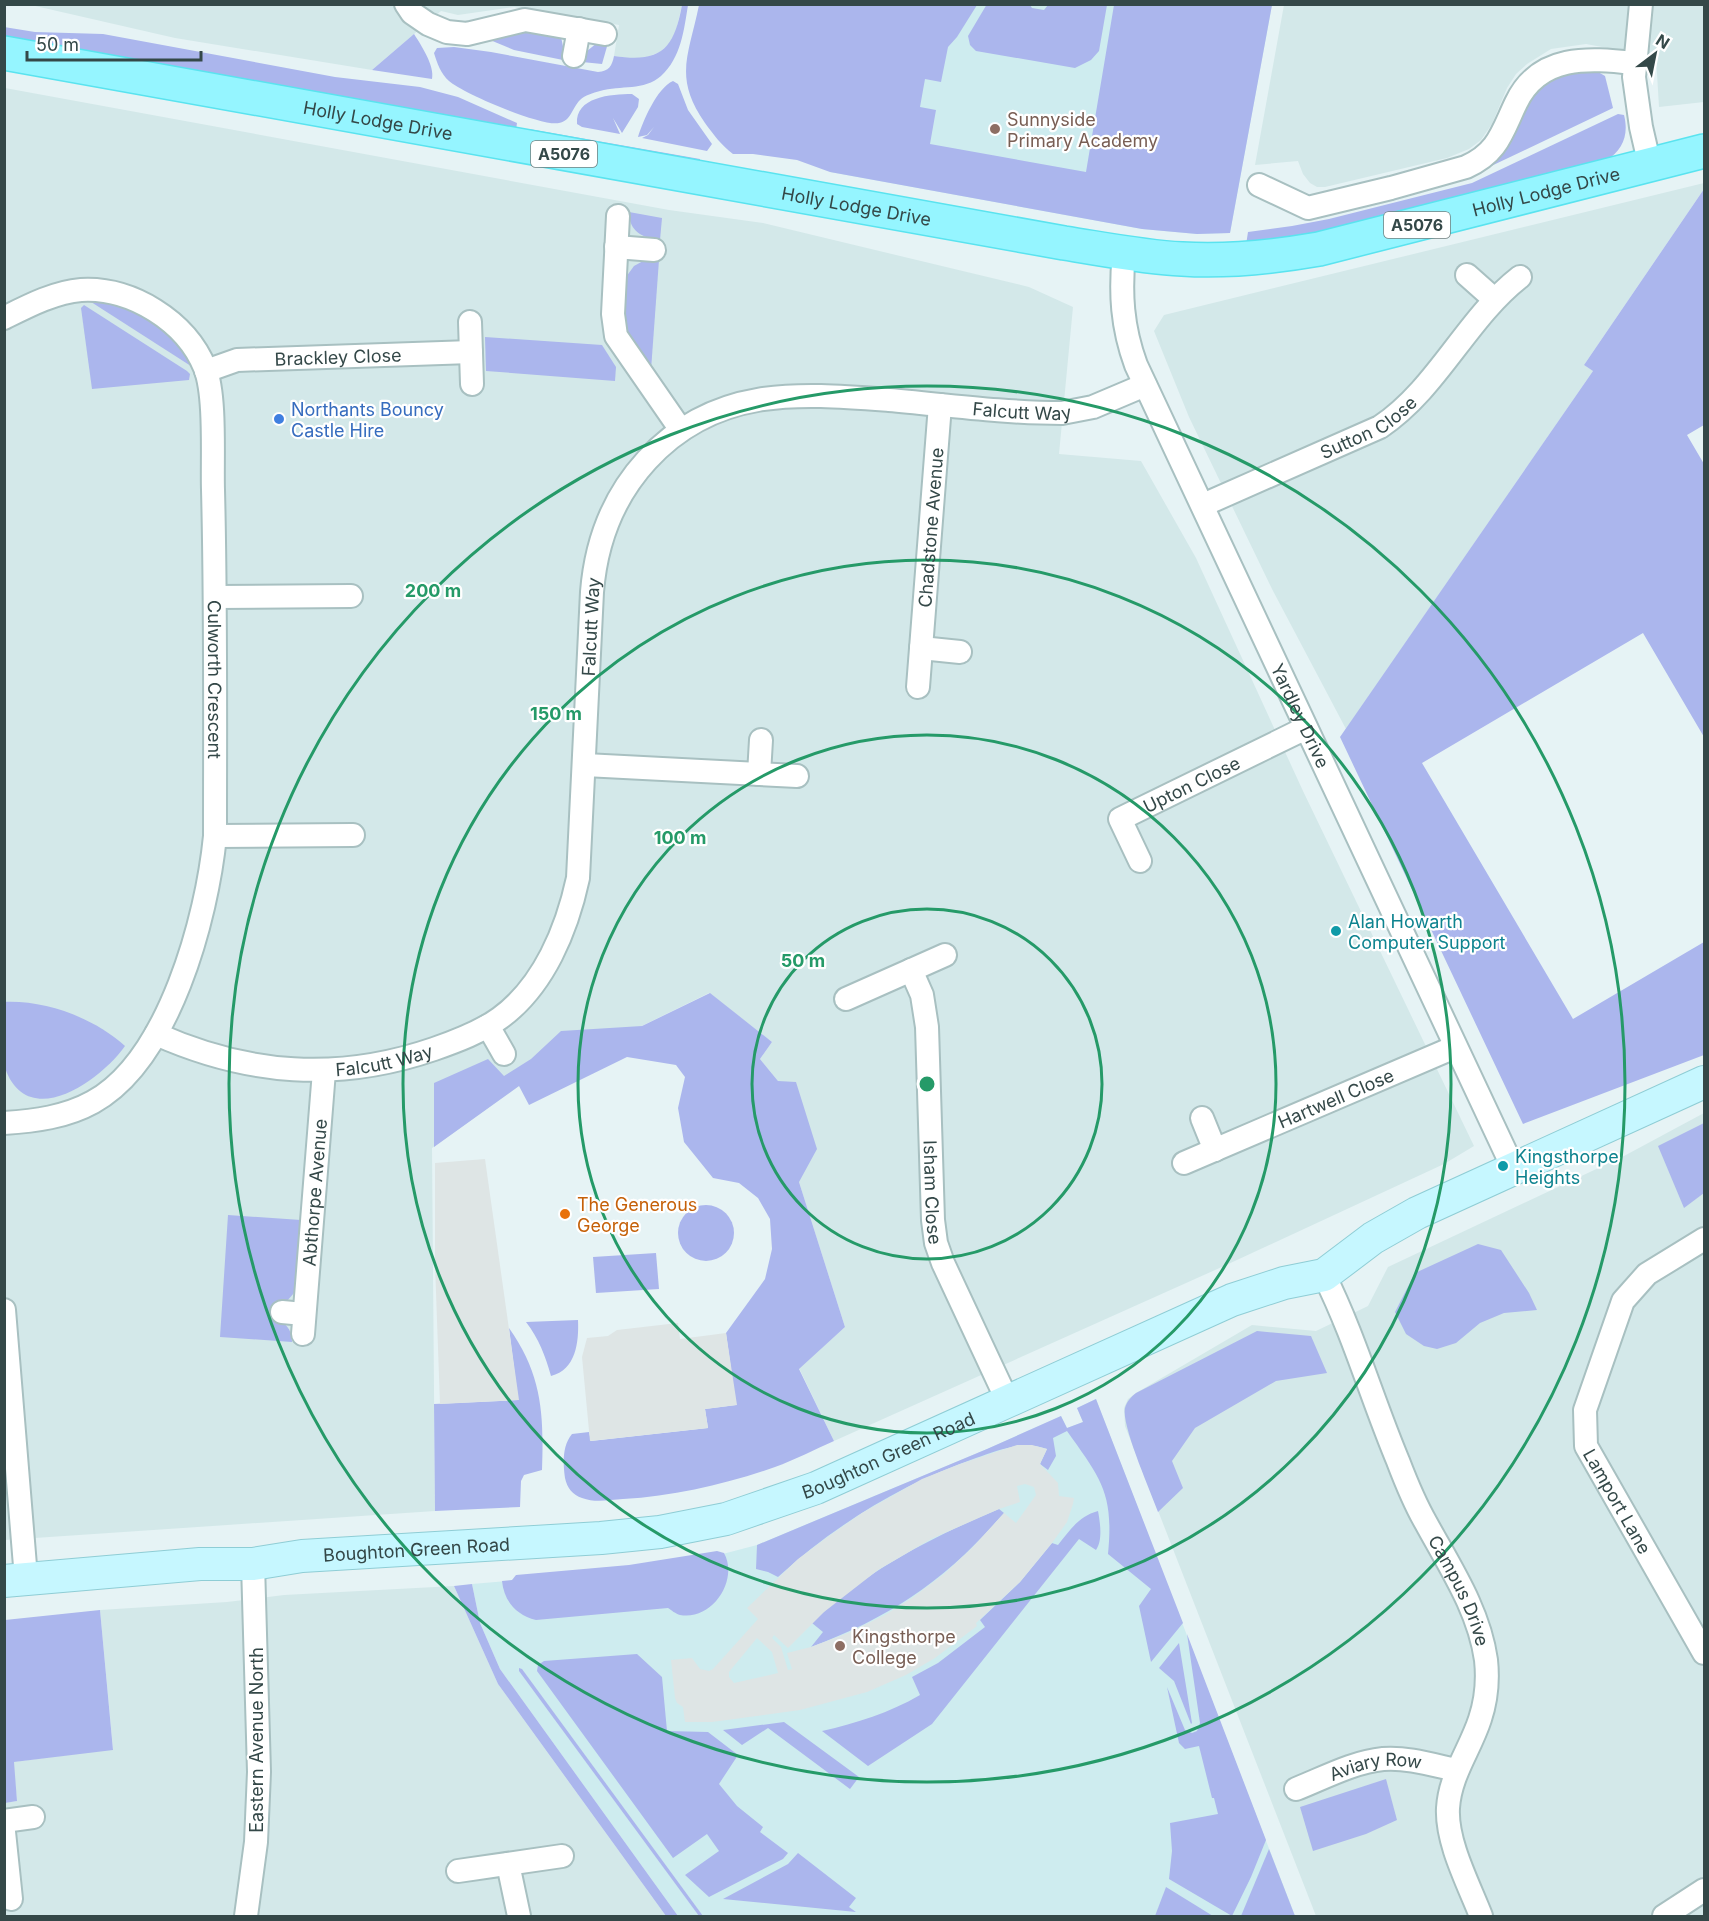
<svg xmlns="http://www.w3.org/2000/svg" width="1709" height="1921" viewBox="0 0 1709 1921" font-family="Inter,sans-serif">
  <rect width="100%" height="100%" fill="#e6f3f5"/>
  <g fill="#d3e8e9">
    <path d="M 31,5 L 682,5 L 677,27 L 672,41 L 660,52 L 647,57 L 635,59 L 614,56 L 619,25 L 514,7 L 458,15 L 441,11 L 372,70 L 175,38 Z"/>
    <path d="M 1284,5 L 1704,5 L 1704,102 L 1659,107 L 1656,57 L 1586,44 L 1551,49 L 1527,64 L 1516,74 L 1507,88 L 1492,124 L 1481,140 L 1469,149 L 1447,158 L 1325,187 L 1317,187 L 1310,183 L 1303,174 L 1298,161 L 1255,165 Z"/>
    <path d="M 5,88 L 669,210 L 763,223 L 1029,287 L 1073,307 L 1059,454 L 1141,461 L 1196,558 L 1303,791 L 1474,1146 L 1444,1164 L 1224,1266 L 834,1441 L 799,1368 L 845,1327 L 799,1182 L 778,1081 L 760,1059 L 772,1042 L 709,993 L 519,1086 L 432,1148 L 435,1511 L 5,1540 Z"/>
    <path d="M 1704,183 L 1704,189 L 1584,365 L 1593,371 L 1346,729 L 1272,589 L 1189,417 L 1154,331 L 1164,315 Z"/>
    <path d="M 1704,1113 L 1704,1916 L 1316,1916 L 1125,1426 L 1124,1408 L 1128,1399 L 1136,1393 L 1252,1325 L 1316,1331 L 1368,1306 L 1388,1267 L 1624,1156 Z"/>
    <path d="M 454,1586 L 498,1684 L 666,1916 L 5,1916 L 4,1803 L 17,1801 L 13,1762 L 113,1749 L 100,1610 L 227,1602 L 284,1595 Z"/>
  </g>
  <g fill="#ceecef">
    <path d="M 714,5 L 1272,5 L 1230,233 L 1197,234 L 1142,229 L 830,172 Z"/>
    <path d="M 1096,1399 L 1295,1916 L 678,1916 L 500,1669 L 480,1623 L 472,1584 L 630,1570 L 696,1561 L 757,1545 L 987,1449 L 1061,1416 L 1067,1428 L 1083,1422 L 1077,1408 Z"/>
  </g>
  <g fill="#abb6ed">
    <path d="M 987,4 L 1030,5 L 1032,8 L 1044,10 L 1048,5 L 1107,5 L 1099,51 L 1091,60 L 1075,68 L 976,51 L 970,45 L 968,36 Z"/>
    <path d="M 682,5 L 688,5 C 684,30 681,58 661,76 C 644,91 621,85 600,91 C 593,93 585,95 580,100 C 572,108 571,121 559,123 C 542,127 462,93 449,81 C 441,74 437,63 434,53 L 437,48 L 454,47 L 491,52 L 598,72 C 609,71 612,66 614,56 C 660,63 674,50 682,5 Z"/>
    <path d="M 699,5 L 977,5 L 957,37 L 948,47 L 941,82 L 925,79 L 920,107 L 936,110 L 930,144 L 1086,172 L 1114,5 L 1272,5 L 1230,233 L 1197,234 L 1142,229 L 830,172 L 797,160 L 753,154 L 733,154 C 722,146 713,134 705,123 C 673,77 689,55 699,5 Z"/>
    <path d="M 4,27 L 35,32 L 103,34 L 335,77 L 420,87 L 458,97 L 517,123 L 516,130 L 5,39 Z"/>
    <path d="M 520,29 L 561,37 L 564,51 L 563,60 L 514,50 L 490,40 Z"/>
    <path d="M 414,34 C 421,45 435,66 432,79 L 372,70 Z"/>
    <path d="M 597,43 L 608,43 L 602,64 L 582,62 L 587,51 Z"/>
    <path d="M 1593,69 L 1605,76 L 1613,108 L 1487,168 L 1506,149 L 1536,89 L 1558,75 Z"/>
    <path d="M 673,81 L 678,84 L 688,110 L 712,144 L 707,151 L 642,138 L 648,135 L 654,127 L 647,135 L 638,137 C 643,121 657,88 673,81 Z"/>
    <path d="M 632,94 L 639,99 L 638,107 L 622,133 L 613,118 L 620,134 L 582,127 L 577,124 C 575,97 611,94 632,94 Z"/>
    <path d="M 1618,114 L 1624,115 C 1629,135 1623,150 1606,161 L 1332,232 L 1246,245 L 1248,232 L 1292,226 L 1329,219 L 1472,183 Z"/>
    <path d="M 529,129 L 700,159 L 700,162 L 528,132 Z"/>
    <path d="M 1704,189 L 1704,425 L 1687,435 L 1704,464 L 1704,737 L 1643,633 L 1422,763 L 1573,1019 L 1704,942 L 1704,1055 L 1523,1124 L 1340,737 L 1593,371 L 1584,365 Z"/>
    <path d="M 629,212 L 662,218 L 660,240 C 643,238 629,232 629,212 Z"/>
    <path d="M 645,260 L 659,260 L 651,370 L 623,325 L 626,277 L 634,266 Z"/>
    <path d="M 88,300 C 133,300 173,330 194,368 Z"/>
    <path d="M 84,305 L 187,371 L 190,374 L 189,380 L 92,389 L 81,308 Z"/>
    <path d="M 485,337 L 602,345 L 616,367 L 615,381 L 486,371 Z"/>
    <path d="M 710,993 L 772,1042 L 760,1059 L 778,1081 L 796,1082 L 817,1149 L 799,1182 L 845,1327 L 799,1369 L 834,1441 C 815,1449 795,1460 775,1467 C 726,1484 675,1496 623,1499 C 609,1500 595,1503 582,1498 C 573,1495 567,1488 565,1478 C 563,1464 562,1446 572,1434 L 589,1432 L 591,1441 L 708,1428 L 705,1409 L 736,1405 L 726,1333 L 765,1279 L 772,1249 L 770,1219 L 758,1198 L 739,1183 L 713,1178 L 684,1142 L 678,1108 L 685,1077 L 676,1065 L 627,1057 L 529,1105 L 519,1086 L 434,1147 L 434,1083 L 488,1059 L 504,1076 L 531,1059 L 561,1031 L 642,1026 Z"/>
    <path d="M 4,1002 C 46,1000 94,1018 125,1046 C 101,1080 28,1133 5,1068 Z"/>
    <path d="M 1704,1123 L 1704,1193 L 1684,1208 L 1658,1146 Z"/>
    <circle cx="706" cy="1233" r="28"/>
    <path d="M 228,1215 L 301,1220 L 294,1293 L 287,1301 L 273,1304 L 273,1317 C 285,1323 292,1328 292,1342 L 220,1337 Z"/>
    <path d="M 1478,1244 L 1501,1250 L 1529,1293 L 1537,1310 L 1504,1313 L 1480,1323 L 1456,1343 L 1437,1349 L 1424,1346 L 1406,1334 L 1395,1312 L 1415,1273 Z"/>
    <path d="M 656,1253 L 659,1289 L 596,1293 L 593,1257 Z"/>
    <path d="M 578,1320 C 579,1342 576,1370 551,1376 C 545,1355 539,1339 526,1322 Z"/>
    <path d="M 509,1328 C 542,1375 544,1413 542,1470 L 524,1475 L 521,1481 L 520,1507 L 435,1511 L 434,1404 L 518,1400 Z"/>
    <path d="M 1257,1331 L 1311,1336 L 1327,1373 L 1276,1381 L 1195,1428 L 1172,1461 L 1183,1488 L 1158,1512 C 1151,1492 1121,1425 1125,1408 C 1127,1401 1131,1397 1136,1393 Z"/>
    <path d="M 1096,1399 L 1183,1623 L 1151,1662 L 1139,1606 L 1151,1589 L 1108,1554 C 1114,1493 1101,1479 1067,1431 L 1053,1438 L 1056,1456 L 1048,1470 L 1040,1464 L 1047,1449 C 1022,1440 1000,1450 976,1458 C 903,1483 835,1525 778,1577 L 768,1572 L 756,1569 L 757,1545 L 987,1449 L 1061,1416 L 1067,1428 L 1083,1422 L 1077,1408 Z"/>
    <path d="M 999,1509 L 1004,1513 C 946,1580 893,1616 811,1647 L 823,1632 L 812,1623 C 865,1571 930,1538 999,1509 Z"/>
    <path d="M 1098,1511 C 1100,1522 1103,1540 1096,1550 L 1079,1539 L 932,1724 L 868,1766 L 822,1731 C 857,1723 889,1713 920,1695 L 912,1677 L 938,1663 L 985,1627 L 980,1620 L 1020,1582 L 1052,1543 L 1058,1545 C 1070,1530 1079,1516 1098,1511 Z"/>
    <path d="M 717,1551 L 724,1553 C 739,1580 712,1621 680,1615 C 676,1614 671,1610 668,1608 L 536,1620 C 516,1615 504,1601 502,1581 L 512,1580 L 516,1575 L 629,1565 Z"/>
    <path d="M 472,1584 L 480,1623 L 500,1669 L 678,1916 L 666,1916 L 498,1684 L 454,1586 Z"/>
    <path d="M 100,1610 L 113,1750 L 14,1762 L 17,1801 L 5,1803 L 5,1620 Z"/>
    <path d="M 1187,1634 L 1266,1840 L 1251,1877 L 1232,1916 L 1169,1879 L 1172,1851 L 1170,1823 L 1218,1814 L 1214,1798 L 1212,1798 L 1199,1746 L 1185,1749 L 1179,1743 L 1167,1687 L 1185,1730 L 1192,1733 L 1197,1731 L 1200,1723 Z"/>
    <path d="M 1179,1643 L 1192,1723 L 1191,1724 L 1174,1681 L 1159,1668 Z"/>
    <path d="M 637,1654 L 662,1677 L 667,1731 L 708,1732 L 738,1755 L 719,1784 L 737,1806 L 763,1827 L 760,1832 L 788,1853 L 783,1859 L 709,1897 L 685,1875 L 719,1851 L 707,1834 L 673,1858 L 537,1671 L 538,1665 L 544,1661 Z"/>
    <path d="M 519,1668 L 522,1669 L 703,1916 L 699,1916 L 519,1671 Z"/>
    <path d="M 784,1722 L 859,1777 L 850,1789 L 768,1728 L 742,1745 L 723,1730 Z"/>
    <path d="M 1386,1779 L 1397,1820 L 1366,1834 L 1313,1851 L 1300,1807 Z"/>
    <path d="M 1269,1849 L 1295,1916 L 1241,1916 Z"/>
    <path d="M 798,1853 L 856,1898 L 849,1907 L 856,1912 L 723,1899 L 788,1864 Z"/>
    <path d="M 1166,1887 L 1213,1916 L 1155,1916 Z"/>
  </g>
  <g fill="#dee5e5" fill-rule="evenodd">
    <path d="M 485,1159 L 519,1400 L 440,1404 L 435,1264 L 435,1163 Z"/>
    <path d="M 678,1323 L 680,1339 L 726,1333 L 737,1405 L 705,1409 L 708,1428 L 590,1441 L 582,1357 L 587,1338 L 608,1336 L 617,1330 Z"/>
    <path d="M 1017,1445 L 1032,1445 L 1047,1449 L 1040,1464 L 1058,1483 L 1059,1496 L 1074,1498 L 1073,1504 L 1067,1522 L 1052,1543 L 1020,1582 L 976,1623 L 977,1626 L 935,1658 L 906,1675 L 867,1692 L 800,1710 L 712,1722 L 685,1722 L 683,1707 L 677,1703 L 675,1698 L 671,1660 L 692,1658 L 700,1669 L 709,1671 L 713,1669 L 758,1619 L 747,1608 L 798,1559 L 829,1536 L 862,1513 L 922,1479 L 960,1464 ZM 1025,1484 L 1034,1487 L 1036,1495 L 1016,1523 L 1004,1513 L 972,1548 L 944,1574 L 912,1598 L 885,1615 L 848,1633 L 811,1647 L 787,1653 L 792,1669 L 788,1670 L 781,1647 L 772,1638 L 774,1635 L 788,1648 L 824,1612 L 878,1570 L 931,1539 L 999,1509 L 1020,1502 L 1017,1486 ZM 757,1638 L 772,1652 L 778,1673 L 734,1683 L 729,1677 L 729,1672 Z"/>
  </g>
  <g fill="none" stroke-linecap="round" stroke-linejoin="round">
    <defs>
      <g id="street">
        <path d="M 406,4 L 412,13 L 428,24 L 447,32 L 467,34 L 525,20 L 605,34"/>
        <path d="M 1641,4 L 1634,77 L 1641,127 L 1650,166"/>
        <path d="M 574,56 L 579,29"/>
        <path d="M 1259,185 L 1308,208 L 1391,188 L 1466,167 C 1498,153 1502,132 1516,103 C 1539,54 1589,58 1634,63"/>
        <path d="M 618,216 L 613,314 L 616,336 L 681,430"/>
        <path d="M 616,247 L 654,250"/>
        <path id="s1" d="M 1124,253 C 1120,293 1122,327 1136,365 L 1514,1170"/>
        <path d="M 1467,275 L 1494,299"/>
        <path id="s2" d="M 4,318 C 28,306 55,292 81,290 C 131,287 186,321 205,368 C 216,396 212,459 213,490 C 216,606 215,721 215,836 C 207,918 169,1060 93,1102 C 66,1117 35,1121 4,1123"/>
        <path d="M 470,322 L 472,384"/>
        <path id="s3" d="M 206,371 L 237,360 L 471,352"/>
        <path id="s4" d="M 1203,505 L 1380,427 C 1438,388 1466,319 1520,277"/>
        <path d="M 215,597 L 351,596"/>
        <path d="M 921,648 L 960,652"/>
        <path id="s5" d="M 918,687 L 940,405"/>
        <path d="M 585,765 L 797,776"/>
        <path d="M 759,774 L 761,740"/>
        <path d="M 215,836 L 353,835"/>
        <path id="s6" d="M 1140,861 L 1120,819 L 1306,728"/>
        <path id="s7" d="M 911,970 L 922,995 L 927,1027 L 933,1220 L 936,1243 L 943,1263 L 1008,1402"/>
        <path d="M 846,999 L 945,955"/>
        <path d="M 488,1026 L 504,1054"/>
        <path id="s8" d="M 156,1034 C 248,1075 338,1082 434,1049 C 457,1041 481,1032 500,1018 C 544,986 567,929 578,878 L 592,592 C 596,542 613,497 647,460 C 715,386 798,393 889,400 C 946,405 1004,413 1062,413 L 1093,407 L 1145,385"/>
        <path d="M 1202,1118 L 1215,1150"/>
        <path id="s9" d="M 1184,1163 L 1455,1047"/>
        <path id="s10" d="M 1704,1239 L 1647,1274 L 1623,1301 L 1585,1410 L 1586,1446 L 1704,1653"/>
        <path id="s11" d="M 1324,1275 C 1354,1335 1372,1399 1398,1461 C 1406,1482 1415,1504 1426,1523 C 1450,1567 1479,1610 1486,1660 C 1488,1679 1486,1701 1480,1719 C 1470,1750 1450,1775 1448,1808 C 1446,1842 1469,1885 1481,1916"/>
        <path d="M 4,1310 L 26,1578"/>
        <path d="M 282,1312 L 304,1314"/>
        <path id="s12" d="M 303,1334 L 324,1071"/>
        <path id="s13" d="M 1296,1789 C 1324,1778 1353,1762 1383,1759 C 1407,1757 1433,1765 1456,1770"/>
        <path d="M 4,1821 L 33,1817"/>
        <path d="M 4,1832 L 11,1899"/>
        <path d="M 508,1864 L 519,1916"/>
        <path d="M 458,1871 L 562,1856"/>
        <path d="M 246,1916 L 256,1842 L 259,1772 L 253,1564"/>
        <path d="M 1664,1916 L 1704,1890"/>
      </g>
      <g id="secondary">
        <path id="s14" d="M 4,1581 L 200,1564 L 253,1564 L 302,1556 L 601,1538 L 660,1532 L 726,1519 L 816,1488 L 1232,1300 L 1284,1283 L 1324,1275 L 1373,1238 L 1417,1213 L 1704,1082"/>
      </g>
      <g id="primary">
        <path id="s15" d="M 4,53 L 1064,243 C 1103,249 1142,257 1182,259 C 1228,262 1273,257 1319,249 L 1704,151"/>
      </g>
    </defs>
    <use href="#street" stroke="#a8c0c1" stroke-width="26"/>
    <use href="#secondary" stroke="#8fcdd5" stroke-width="34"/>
    <use href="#primary" stroke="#5ae3ef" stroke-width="36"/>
    <use href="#street" stroke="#fff" stroke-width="22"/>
    <use href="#secondary" stroke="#c6f7ff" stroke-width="32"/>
    <use href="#primary" stroke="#95f5ff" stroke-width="33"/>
  </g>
  <g fill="none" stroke="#259a68" stroke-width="3">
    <circle cx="927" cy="1084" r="175"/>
    <circle cx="927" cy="1084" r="349"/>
    <circle cx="927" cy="1084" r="524"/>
    <circle cx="927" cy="1084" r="698"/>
  </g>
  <g fill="#8d6e63" stroke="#fff" stroke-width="2">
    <circle cx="995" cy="129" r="6"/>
    <circle cx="840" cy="1646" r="6"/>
  </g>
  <circle fill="#3f7fe0" stroke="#fff" stroke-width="2" cx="279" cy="419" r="6"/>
  <g fill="#0f9aa8" stroke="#fff" stroke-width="2">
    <circle cx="1336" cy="931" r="6"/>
    <circle cx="1503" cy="1166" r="6"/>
  </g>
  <circle fill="#e8710a" stroke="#fff" stroke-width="2" cx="565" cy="1214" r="6"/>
  <g text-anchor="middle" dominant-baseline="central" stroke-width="4.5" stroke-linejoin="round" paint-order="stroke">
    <g fill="#fff" stroke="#717f7f" stroke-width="1.5">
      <rect x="531" y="141" width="66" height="26" rx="4.5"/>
      <rect x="1384" y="212" width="66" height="26" rx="4.5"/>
    </g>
    <g font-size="16" font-weight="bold" fill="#344848">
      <text x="564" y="154">A5076</text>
      <text x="1417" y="225">A5076</text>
    </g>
    <g font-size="18" fill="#785e54" stroke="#fff" text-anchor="start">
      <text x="1007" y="119">Sunnyside<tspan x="1007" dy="21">Primary Academy</tspan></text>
      <text x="852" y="1636">Kingsthorpe<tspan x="852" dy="21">College</tspan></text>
    </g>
    <g font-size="18" fill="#344848" stroke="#fff">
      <text stroke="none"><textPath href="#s15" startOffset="380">Holly Lodge Drive</textPath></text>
      <text stroke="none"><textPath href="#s15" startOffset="1568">Holly Lodge Drive</textPath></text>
      <text stroke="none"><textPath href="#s15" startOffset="866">Holly Lodge Drive</textPath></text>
      <text stroke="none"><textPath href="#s3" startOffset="134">Brackley Close</textPath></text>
      <text stroke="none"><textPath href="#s8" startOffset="1348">Falcutt Way</textPath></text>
      <text stroke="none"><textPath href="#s4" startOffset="183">Sutton Close</textPath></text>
      <text stroke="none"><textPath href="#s5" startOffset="160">Chadstone Avenue</textPath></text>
      <text stroke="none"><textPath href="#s8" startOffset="774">Falcutt Way</textPath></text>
      <text stroke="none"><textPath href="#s2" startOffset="550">Culworth Crescent</textPath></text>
      <text stroke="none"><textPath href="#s1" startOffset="501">Yardley Drive</textPath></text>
      <text stroke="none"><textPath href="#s6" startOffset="126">Upton Close</textPath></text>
      <text stroke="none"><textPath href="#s8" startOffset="234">Falcutt Way</textPath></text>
      <text stroke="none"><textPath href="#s9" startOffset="165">Hartwell Close</textPath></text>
      <text stroke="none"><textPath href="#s7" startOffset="225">Isham Close</textPath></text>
      <text stroke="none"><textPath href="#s12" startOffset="142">Abthorpe Avenue</textPath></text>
      <text stroke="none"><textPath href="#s14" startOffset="900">Boughton Green Road</textPath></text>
      <text stroke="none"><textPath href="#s10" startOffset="318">Lamport Lane</textPath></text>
      <text stroke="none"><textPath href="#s14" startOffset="414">Boughton Green Road</textPath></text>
      <text stroke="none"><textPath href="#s11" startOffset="344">Campus Drive</textPath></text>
      <text transform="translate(256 1740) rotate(-90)">Eastern Avenue North</text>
      <text stroke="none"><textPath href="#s13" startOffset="84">Aviary Row</textPath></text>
    </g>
    <g font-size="18" fill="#366cbe" stroke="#fff" text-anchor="start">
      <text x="291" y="409">Northants Bouncy<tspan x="291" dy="21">Castle Hire</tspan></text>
    </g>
    <g font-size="18" fill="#0d838f" stroke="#fff" text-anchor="start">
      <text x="1348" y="921">Alan Howarth<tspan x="1348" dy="21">Computer Support</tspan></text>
      <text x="1515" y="1156">Kingsthorpe<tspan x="1515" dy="21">Heights</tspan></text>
    </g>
    <g font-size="18" fill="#c56008" stroke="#fff" text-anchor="start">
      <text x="577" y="1204">The Generous<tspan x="577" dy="21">George</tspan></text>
    </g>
  </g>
  <circle cx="927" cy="1084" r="9" fill="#259a68" stroke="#fff" stroke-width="3"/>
  <g font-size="18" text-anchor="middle" font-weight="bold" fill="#259a68" stroke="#fff" stroke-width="4.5" stroke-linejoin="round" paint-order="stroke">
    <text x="433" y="597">200 m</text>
    <text x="556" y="720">150 m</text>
    <text x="680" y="844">100 m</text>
    <text x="803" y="967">50 m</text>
  </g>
  <rect width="1709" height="1921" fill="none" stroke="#344848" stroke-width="12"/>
  <g transform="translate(1655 54) rotate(32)" stroke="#ffffff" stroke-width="4.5" paint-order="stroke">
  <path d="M0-4.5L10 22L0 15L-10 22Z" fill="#344848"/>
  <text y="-9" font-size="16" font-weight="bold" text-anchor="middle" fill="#344848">N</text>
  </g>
  <path d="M27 51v9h174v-9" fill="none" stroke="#344848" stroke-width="3"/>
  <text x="36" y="51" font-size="18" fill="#344848" stroke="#ffffff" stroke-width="4.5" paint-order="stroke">50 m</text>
</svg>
